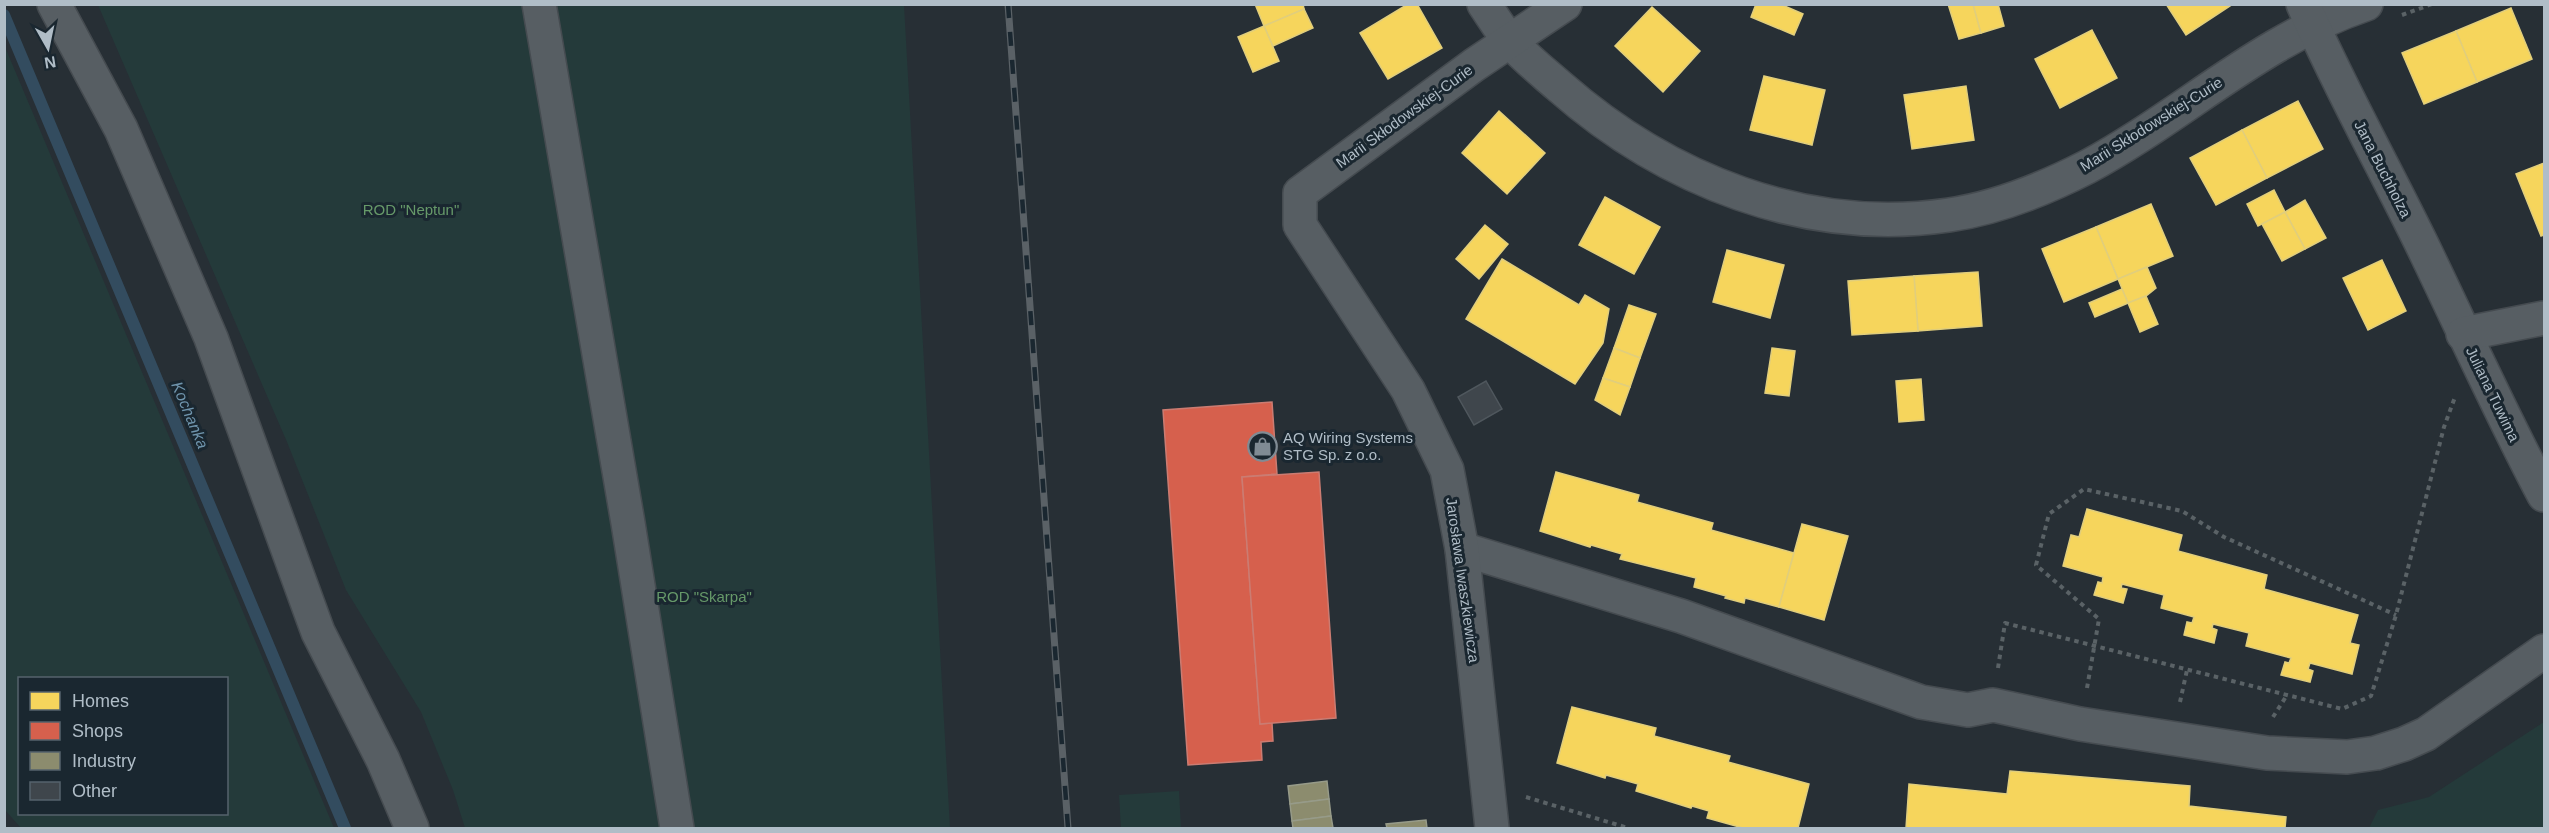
<svg xmlns="http://www.w3.org/2000/svg" width="2549" height="833" viewBox="0 0 2549 833" font-family="Arial,sans-serif">
  <rect width="100%" height="100%" fill="#272f35"/>
  <g fill="#243a3a" fill-rule="evenodd">
    <path d="M 98,5 L 904,5 L 950,828 L 465,828 L 453,790 L 421,712 L 346,590 L 287,442 Z"/>
    <path d="M 5,47 L 334,828 L 21,828 L 5,810 ZM 226,678 L 226,814 L 20,814 L 20,678 Z"/>
    <path d="M 2544,722 L 2544,828 L 2369,828 L 2378,810 L 2429,797 Z"/>
    <path d="M 1179,791 L 1181,828 L 1121,828 L 1119,795 Z"/>
  </g>
  <g fill="#f6d55c" stroke="#e1ce7c" stroke-width="1.5">
    <path d="M 1255,4 L 1303,4 L 1304,9 L 1264,26 Z"/>
    <path d="M 1408,4 L 1417,4 L 1442,48 L 1388,79 L 1360,33 Z"/>
    <path d="M 1756,4 L 1780,4 L 1803,14 L 1794,35 L 1751,17 Z"/>
    <path d="M 1948,4 L 1973,4 L 1981,33 L 1959,39 Z"/>
    <path d="M 1973,4 L 1998,4 L 2004,26 L 1981,33 Z"/>
    <path d="M 2166,4 L 2233,4 L 2186,35 Z"/>
    <path d="M 1652,7 L 1700,51 L 1663,92 L 1615,46 Z"/>
    <path d="M 2511,8 L 2532,59 L 2477,82 L 2456,31 Z"/>
    <path d="M 1304,9 L 1313,28 L 1273,46 L 1264,26 Z"/>
    <path d="M 1264,26 L 1279,61 L 1253,72 L 1238,37 Z"/>
    <path d="M 2092,30 L 2117,78 L 2060,108 L 2035,59 Z"/>
    <path d="M 2456,31 L 2477,82 L 2424,104 L 2402,53 Z"/>
    <path d="M 1764,76 L 1825,90 L 1812,145 L 1750,130 Z"/>
    <path d="M 1966,86 L 1974,140 L 1912,149 L 1904,95 Z"/>
    <path d="M 2298,101 L 2323,149 L 2267,178 L 2242,130 Z"/>
    <path d="M 1499,111 L 1545,153 L 1507,194 L 1462,153 Z"/>
    <path d="M 2242,130 L 2267,178 L 2216,205 L 2190,158 Z"/>
    <path d="M 2544,163 L 2544,235 L 2541,236 L 2516,174 Z"/>
    <path d="M 2274,190 L 2285,212 L 2258,226 L 2247,204 Z"/>
    <path d="M 1605,197 L 1660,227 L 1634,274 L 1579,245 Z"/>
    <path d="M 2305,200 L 2326,238 L 2305,249 L 2285,212 Z"/>
    <path d="M 2151,204 L 2173,256 L 2118,279 L 2096,227 Z"/>
    <path d="M 2285,212 L 2305,249 L 2282,261 L 2262,224 Z"/>
    <path d="M 1485,225 L 1508,244 L 1479,279 L 1456,259 Z"/>
    <path d="M 2096,227 L 2118,279 L 2064,302 L 2042,249 Z"/>
    <path d="M 1727,250 L 1784,265 L 1770,318 L 1713,302 Z"/>
    <path d="M 1502,259 L 1579,305 L 1585,295 L 1609,309 L 1603,343 L 1575,384 L 1466,319 Z"/>
    <path d="M 2382,260 L 2406,311 L 2368,330 L 2343,278 Z"/>
    <path d="M 2147,267 L 2156,288 L 2146,296 L 2128,303 L 2118,279 Z"/>
    <path d="M 1978,272 L 1982,326 L 1918,331 L 1914,276 Z"/>
    <path d="M 1914,276 L 1918,331 L 1852,335 L 1848,281 Z"/>
    <path d="M 2122,289 L 2128,303 L 2095,317 L 2089,303 Z"/>
    <path d="M 2146,296 L 2158,324 L 2140,332 L 2128,303 Z"/>
    <path d="M 1629,305 L 1656,314 L 1640,358 L 1614,348 Z"/>
    <path d="M 1614,348 L 1640,358 L 1630,387 L 1603,378 Z"/>
    <path d="M 1772,348 L 1795,351 L 1789,396 L 1765,393 Z"/>
    <path d="M 1603,378 L 1630,387 L 1620,415 L 1595,400 Z"/>
    <path d="M 1921,379 L 1924,420 L 1899,422 L 1896,381 Z"/>
    <path d="M 1556,472 L 1639,495 L 1637,502 L 1713,523 L 1711,530 L 1794,553 L 1779,607 L 1745,598 L 1744,603 L 1725,598 L 1726,596 L 1694,587 L 1696,578 L 1620,559 L 1622,554 L 1591,545 L 1590,547 L 1540,531 Z"/>
    <path d="M 2087,509 L 2182,535 L 2178,551 L 2267,575 L 2264,589 L 2358,615 L 2350,643 L 2359,645 L 2352,674 L 2310,663 L 2308,669 L 2313,671 L 2310,682 L 2281,675 L 2285,662 L 2289,663 L 2291,658 L 2246,646 L 2249,633 L 2213,624 L 2212,628 L 2217,630 L 2214,643 L 2184,635 L 2187,622 L 2192,623 L 2194,617 L 2161,608 L 2164,595 L 2122,584 L 2121,588 L 2127,589 L 2123,603 L 2094,595 L 2098,582 L 2102,583 L 2103,577 L 2063,566 L 2071,535 L 2079,537 Z"/>
    <path d="M 1802,524 L 1848,536 L 1824,620 L 1779,607 Z"/>
    <path d="M 1572,707 L 1656,728 L 1654,736 L 1730,756 L 1728,762 L 1809,784 L 1798,828 L 1743,828 L 1707,818 L 1709,811 L 1692,806 L 1691,808 L 1636,791 L 1638,784 L 1606,775 L 1605,778 L 1557,763 Z"/>
    <path d="M 2010,771 L 2190,786 L 2189,806 L 2286,817 L 2285,828 L 1906,828 L 1909,784 L 2007,794 Z"/>
  </g>
  <g fill="#d6604d" stroke="#cb7c72" stroke-width="1.5">
    <path d="M 1272,402 L 1277,474 L 1242,477 L 1260,724 L 1272,723 L 1273,741 L 1261,742 L 1262,760 L 1188,765 L 1163,410 Z"/>
    <path d="M 1319,472 L 1336,718 L 1260,724 L 1242,477 Z"/>
  </g>
  <g fill="#8c8c6e" stroke="#979b89" stroke-width="1.5">
    <path d="M 1327,781 L 1329,799 L 1290,804 L 1288,786 Z"/>
    <path d="M 1329,799 L 1331,816 L 1292,821 L 1290,804 Z"/>
    <path d="M 1331,816 L 1333,828 L 1293,828 L 1292,821 Z"/>
    <path d="M 1426,820 L 1427,828 L 1387,828 L 1386,824 Z"/>
  </g>
  <g fill="none" stroke-linecap="round" stroke-linejoin="round">
    <path stroke="#334c5f" stroke-width="12" d="M 4,15 L 345,828"/>
  </g>
  <path fill="#3f464c" stroke="#4f575d" stroke-width="1.5" d="M 1486,381 L 1502,409 L 1474,425 L 1458,397 Z"/>
  <g fill="none" stroke-linecap="round" stroke-linejoin="round">
    <defs>
      <g id="minor">
        <path d="M 54,4 L 121,129 L 211,338 L 318,632 L 383,760 L 412,828"/>
        <path d="M 539,4 L 628,523 L 677,828"/>
        <path d="M 1484,4 C 1493,17 1501,31 1511,42 C 1525,58 1543,72 1559,86 C 1666,180 1806,236 1949,215 C 1998,208 2044,189 2087,167 C 2182,116 2262,39 2366,4"/>
        <path d="M 2303,4 C 2340,89 2386,170 2426,253 C 2465,334 2502,416 2544,495"/>
        <path d="M 2463,334 L 2544,318"/>
        <path d="M 1462,549 L 1681,616 L 1921,702 L 1968,710 L 1993,705 L 2080,724 L 2267,753 L 2347,757 L 2376,753 L 2404,744 L 2426,734 L 2544,651"/>
        <path d="M 1492,828 L 1462,549 L 1447,470 L 1408,390 L 1300,225 L 1300,193 L 1474,65 L 1565,4"/>
      </g>
    </defs>
    <use href="#minor" stroke="#454b50" stroke-width="36"/>
    <g stroke="#5a6266" stroke-width="4" stroke-dasharray="4.5 4.5" stroke-linecap="butt">
      <path d="M 2402,15 L 2432,4"/>
      <path d="M 1998,668 L 2005,623 L 2342,709 L 2371,696 L 2396,615 L 2444,427 L 2455,397"/>
      <path d="M 2087,688 L 2099,619 L 2036,565 L 2049,514 L 2084,489 L 2182,511 L 2224,537 L 2396,615"/>
      <path d="M 2180,702 L 2187,670"/>
      <path d="M 2273,717 L 2287,695"/>
      <path d="M 1526,797 L 1628,828"/>
    </g>
    <use href="#minor" stroke="#575e63" stroke-width="33"/>
    <defs>
      <path id="rail" d="M 1008,4 L 1068,828"/>
    </defs>
    <use href="#rail" stroke="#5a6166" stroke-width="7"/>
    <use href="#rail" stroke="#1a2730" stroke-width="4.5" stroke-dasharray="14" stroke-linecap="butt"/>
  </g>
  <defs>
    <symbol id="shop-ring" viewBox="-11 -11 22 22"><circle r="9.5" fill="#1a2730" stroke="#808b94" stroke-width="1.5"/><path d="M-5-2.5h2.3a2.7 3.5 0 0 1 5.4 0H5L5.5 6h-11ZM-1.5-2.5h3a1.5 2.3 0 0 0-3 0Z" fill="#808b94"/></symbol>
  </defs>
  <g fill-rule="evenodd">
    <use href="#shop-ring" x="1246" y="430" width="33" height="33"/>
  </g>
  <g text-anchor="middle" dominant-baseline="central" stroke-width="6" stroke-linejoin="round" paint-order="stroke">
    <g font-size="15" fill="#b0bdc7" stroke="#1a2730">
      <text transform="translate(1404 116) rotate(-36)">Marii Skłodowskiej-Curie</text>
      <text transform="translate(2151 124) rotate(-32)">Marii Skłodowskiej-Curie</text>
      <text transform="translate(2383 169) rotate(63)">Jana Buchholza</text>
      <text transform="translate(2493 394) rotate(64)">Juliana Tuwima</text>
      <text transform="translate(1463 580) rotate(82)">Jarosława Iwaszkiewicza</text>
    </g>
    <g font-size="15" fill="#669969" stroke="#1a2730">
      <text x="411" y="209">ROD "Neptun"</text>
      <text x="704" y="596">ROD "Skarpa"</text>
    </g>
    <g font-size="15" fill="#b0bdc7" stroke="#1a2730" text-anchor="start">
      <text x="1283" y="437">AQ Wiring Systems<tspan x="1283" dy="17">STG Sp. z o.o.</tspan></text>
    </g>
    <g font-size="16" font-style="italic" fill="#6f94ac" stroke="#1a2730">
      <text transform="translate(190 415) rotate(67)">Kochanka</text>
    </g>
  </g>
  <rect width="2549" height="833" fill="none" stroke="#b0bdc7" stroke-width="12"/>
  <rect x="18" y="677" width="210" height="138" fill="#1a2730" stroke="#56636c" stroke-width="1.5"/>
  <rect x="30" y="692" width="30" height="18" fill="#f6d55c" stroke="#56636c" stroke-width="1.5"/>
  <text x="72" y="707" font-size="18" fill="#b0bdc7">Homes</text>
  <rect x="30" y="722" width="30" height="18" fill="#d6604d" stroke="#56636c" stroke-width="1.5"/>
  <text x="72" y="737" font-size="18" fill="#b0bdc7">Shops</text>
  <rect x="30" y="752" width="30" height="18" fill="#8c8c6e" stroke="#56636c" stroke-width="1.5"/>
  <text x="72" y="767" font-size="18" fill="#b0bdc7">Industry</text>
  <rect x="30" y="782" width="30" height="18" fill="#3f464c" stroke="#56636c" stroke-width="1.5"/>
  <text x="72" y="797" font-size="18" fill="#b0bdc7">Other</text>
  <g transform="translate(48 48) rotate(171)" stroke="#1a2730" stroke-width="4.5" paint-order="stroke">
  <path d="M0-4.5L10 22L0 15L-10 22Z" fill="#b0bdc7"/>
  <text y="-9" font-size="16" font-weight="bold" text-anchor="middle" fill="#b0bdc7">N</text>
  </g>
</svg>
